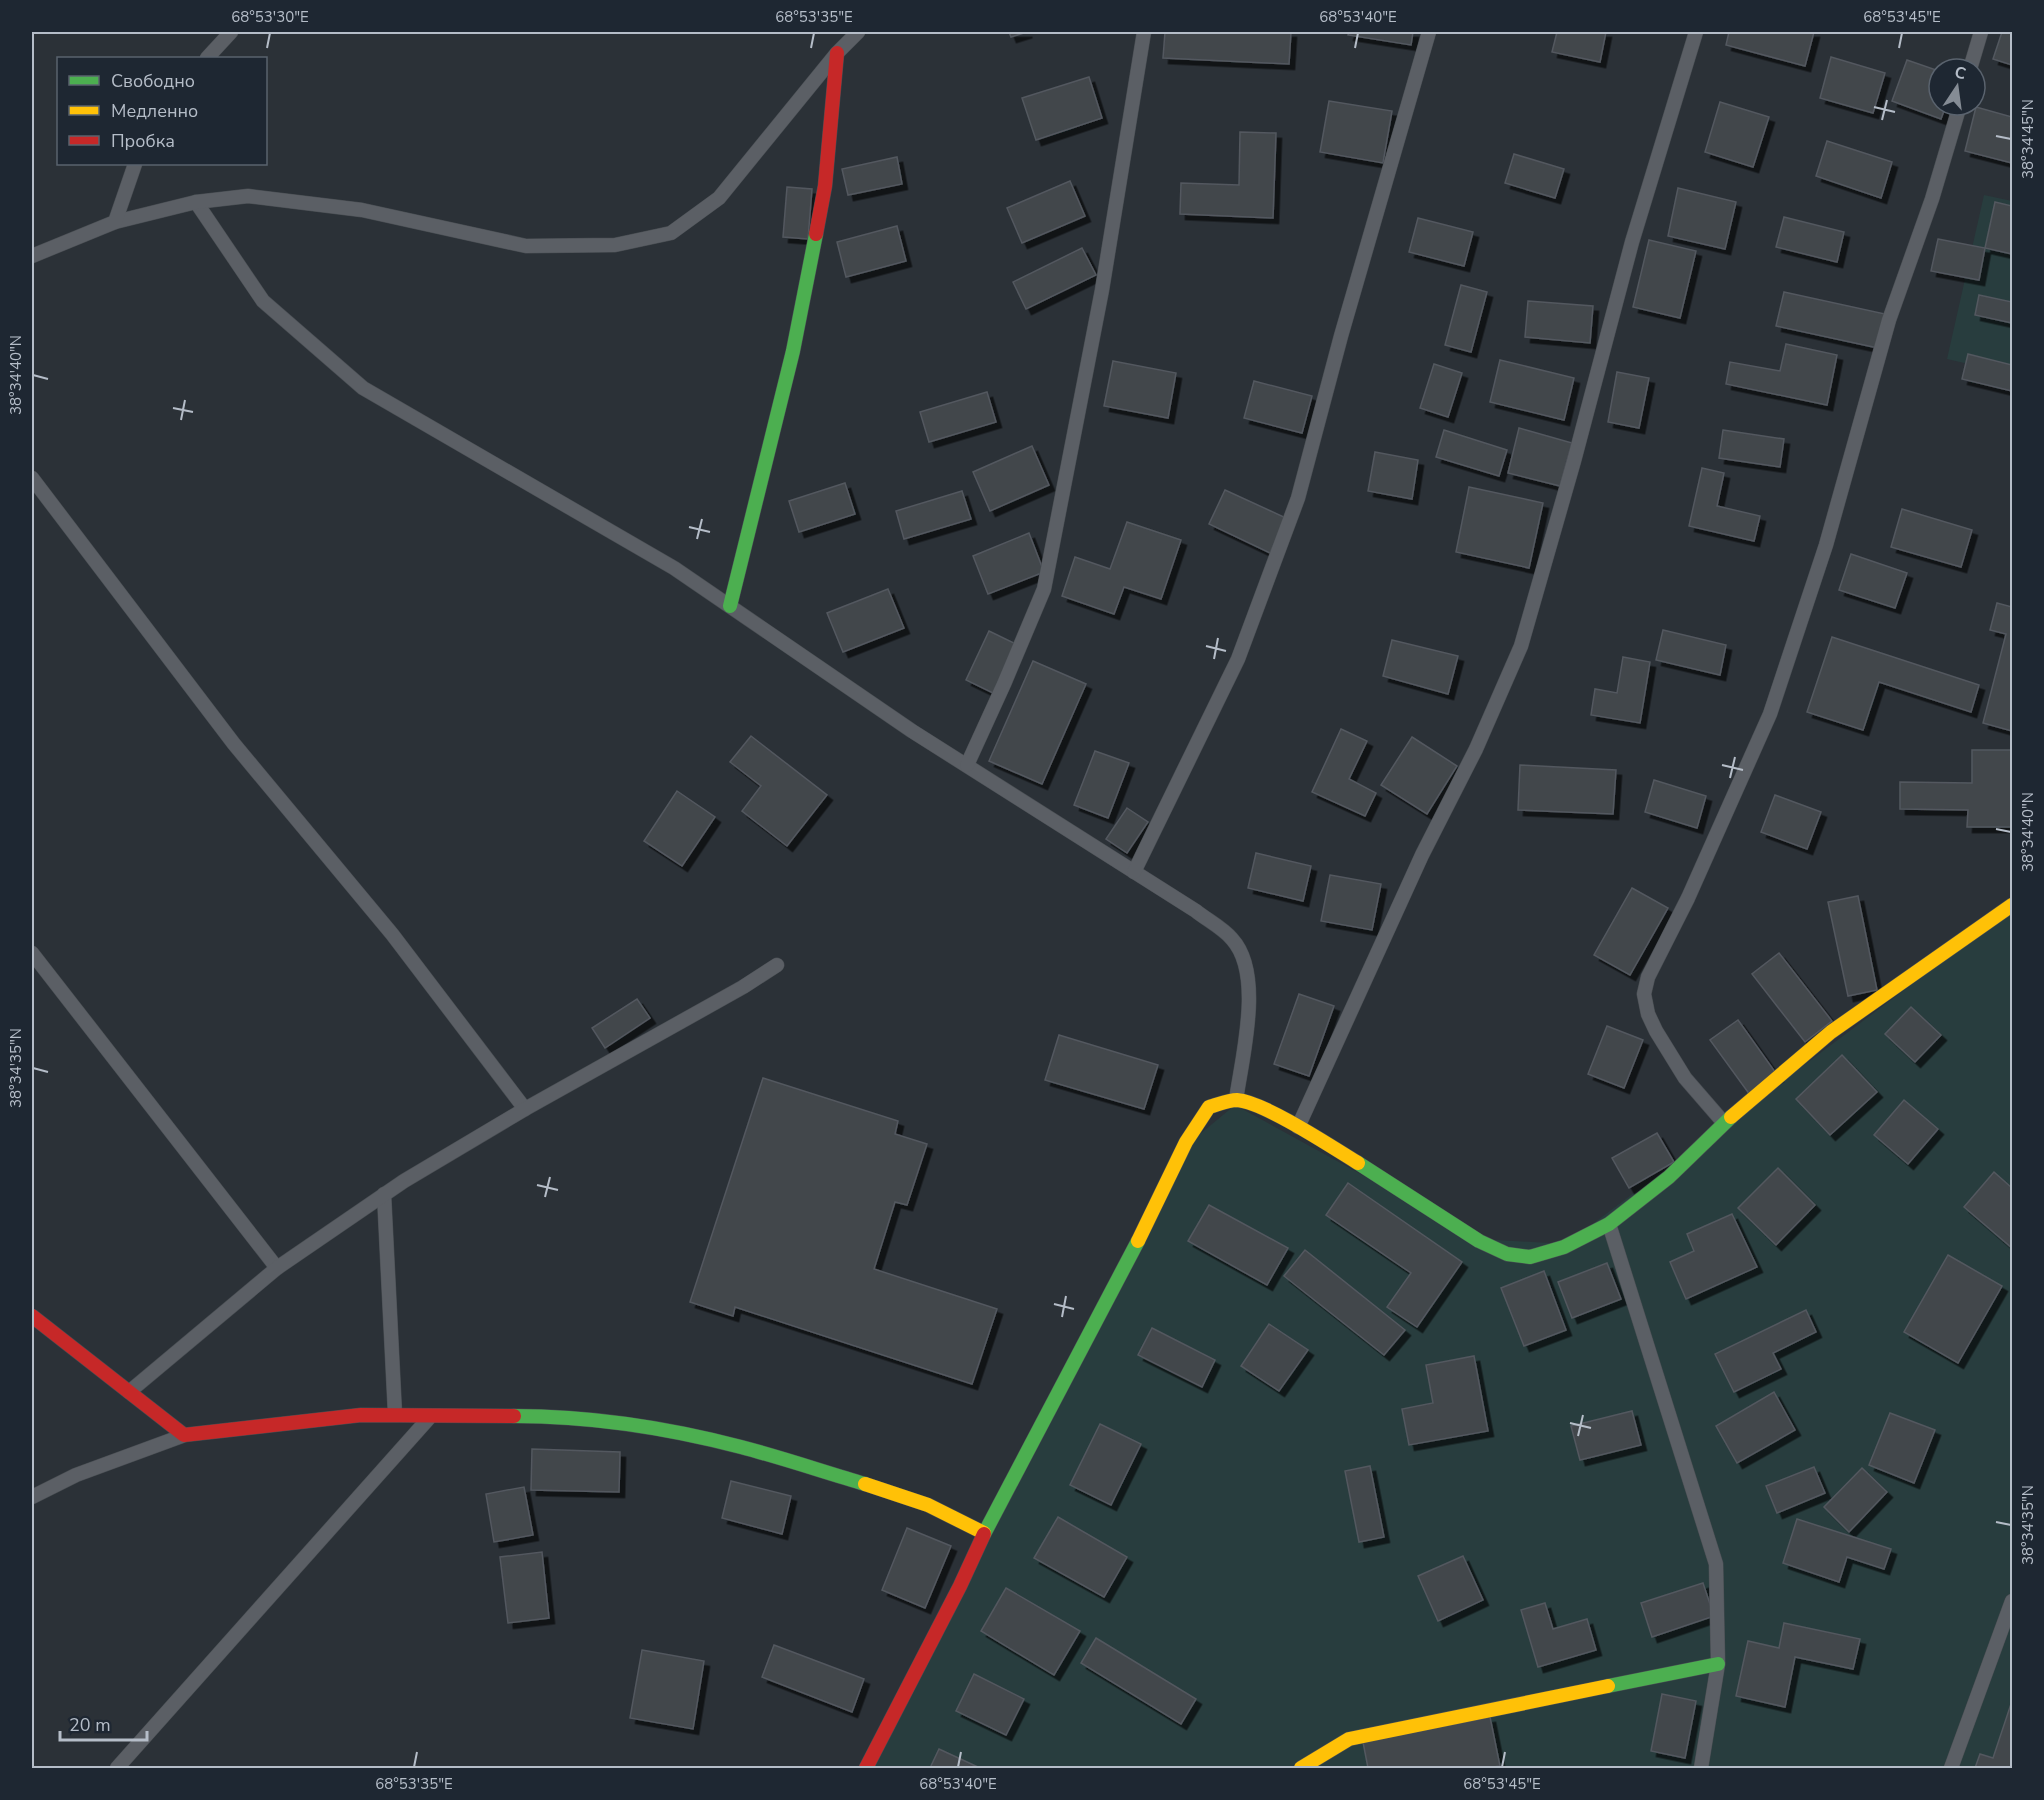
<svg xmlns="http://www.w3.org/2000/svg" width="2044" height="1800" viewBox="0 0 2044 1800" font-family="'Nunito Sans',sans-serif">
  <defs>
    <filter id="shadow"><feDropShadow dx="5.5" dy="5.5" stdDeviation="0" flood-color="#0009"/></filter>
  </defs>
  <rect width="100%" height="100%" fill="#2b3137"/>
  <g fill="#283d3e">
    <path d="M 1984,195 L 2012,201 L 2012,374 L 1947,359 Z"/>
    <path d="M 2012,909 L 2012,1768 L 873,1768 L 1188,1144 L 1235,1105 L 1479,1239 L 1566,1244 Z"/>
  </g>
  <g fill="#42464c" stroke="#53585f" stroke-width="1.5" filter="url(#shadow)">
    <path d="M 1009,32 L 1027,32 L 1011,37 Z"/>
    <path d="M 1165,32 L 1291,32 L 1289,64 L 1163,58 Z"/>
    <path d="M 1349,32 L 1413,32 L 1411,45 L 1348,35 Z"/>
    <path d="M 1557,32 L 1606,32 L 1600,62 L 1552,52 Z"/>
    <path d="M 1729,32 L 1814,32 L 1805,66 L 1726,45 Z"/>
    <path d="M 2002,32 L 2012,32 L 2012,65 L 1993,59 Z"/>
    <path d="M 1831,57 L 1885,73 L 1873,113 L 1820,98 Z"/>
    <path d="M 1907,60 L 1939,71 L 1939,105 L 1946,105 L 1941,119 L 1892,101 Z"/>
    <path d="M 1089,77 L 1102,118 L 1036,140 L 1022,98 Z"/>
    <path d="M 1329,101 L 1392,111 L 1383,163 L 1320,152 Z"/>
    <path d="M 1720,102 L 1769,117 L 1753,167 L 1705,152 Z"/>
    <path d="M 1976,107 L 2012,117 L 2012,163 L 1965,151 Z"/>
    <path d="M 1240,132 L 1276,133 L 1273,218 L 1180,214 L 1181,183 L 1239,185 Z"/>
    <path d="M 1827,141 L 1892,162 L 1881,198 L 1816,176 Z"/>
    <path d="M 1514,154 L 1564,169 L 1555,198 L 1505,183 Z"/>
    <path d="M 897,157 L 902,184 L 848,195 L 842,169 Z"/>
    <path d="M 1070,181 L 1085,216 L 1022,243 L 1007,208 Z"/>
    <path d="M 787,187 L 812,189 L 808,239 L 783,237 Z"/>
    <path d="M 1678,188 L 1736,202 L 1725,249 L 1668,236 Z"/>
    <path d="M 1995,202 L 2012,206 L 2012,254 L 1985,248 Z"/>
    <path d="M 1784,217 L 1844,232 L 1837,262 L 1776,247 Z"/>
    <path d="M 1418,218 L 1473,232 L 1464,266 L 1409,252 Z"/>
    <path d="M 897,226 L 906,261 L 846,277 L 837,242 Z"/>
    <path d="M 1938,239 L 1985,248 L 1979,280 L 1931,271 Z"/>
    <path d="M 1649,240 L 1696,251 L 1680,318 L 1633,307 Z"/>
    <path d="M 1082,248 L 1096,275 L 1026,309 L 1013,282 Z"/>
    <path d="M 1461,285 L 1487,292 L 1471,352 L 1445,345 Z"/>
    <path d="M 1784,292 L 1885,314 L 1878,348 L 1776,326 Z"/>
    <path d="M 1979,295 L 2012,302 L 2012,323 L 1975,315 Z"/>
    <path d="M 1528,301 L 1593,306 L 1590,343 L 1525,337 Z"/>
    <path d="M 1786,344 L 1837,355 L 1827,405 L 1726,384 L 1730,362 L 1780,371 Z"/>
    <path d="M 1968,354 L 2012,365 L 2012,391 L 1962,379 Z"/>
    <path d="M 1500,360 L 1574,378 L 1564,420 L 1490,402 Z"/>
    <path d="M 1113,361 L 1176,373 L 1168,418 L 1104,406 Z"/>
    <path d="M 1434,364 L 1462,373 L 1448,417 L 1420,408 Z"/>
    <path d="M 1617,372 L 1649,378 L 1639,428 L 1608,422 Z"/>
    <path d="M 1254,381 L 1312,396 L 1302,433 L 1244,418 Z"/>
    <path d="M 987,392 L 996,422 L 929,442 L 920,412 Z"/>
    <path d="M 1519,428 L 1572,443 L 1560,486 L 1508,473 Z"/>
    <path d="M 1444,430 L 1507,450 L 1499,476 L 1436,457 Z"/>
    <path d="M 1723,430 L 1784,439 L 1780,467 L 1719,458 Z"/>
    <path d="M 1032,446 L 1049,485 L 990,511 L 973,472 Z"/>
    <path d="M 1375,452 L 1418,460 L 1412,499 L 1368,491 Z"/>
    <path d="M 1702,468 L 1724,473 L 1717,506 L 1760,516 L 1754,541 L 1689,526 Z"/>
    <path d="M 845,483 L 855,514 L 799,532 L 789,501 Z"/>
    <path d="M 1469,487 L 1543,503 L 1529,568 L 1456,552 Z"/>
    <path d="M 1225,490 L 1286,518 L 1270,553 L 1209,524 Z"/>
    <path d="M 962,491 L 971,519 L 904,539 L 896,511 Z"/>
    <path d="M 1902,509 L 1972,530 L 1961,567 L 1891,547 Z"/>
    <path d="M 1127,522 L 1181,540 L 1161,599 L 1124,587 L 1114,614 L 1062,596 L 1075,557 L 1110,569 Z"/>
    <path d="M 1029,533 L 1044,572 L 988,594 L 973,556 Z"/>
    <path d="M 1851,554 L 1907,573 L 1895,608 L 1839,590 Z"/>
    <path d="M 888,589 L 904,628 L 843,652 L 827,613 Z"/>
    <path d="M 1997,603 L 2012,607 L 2012,731 L 1983,723 L 2006,634 L 1990,630 Z"/>
    <path d="M 1663,630 L 1726,645 L 1720,675 L 1656,660 Z"/>
    <path d="M 989,631 L 1016,644 L 993,693 L 966,680 Z"/>
    <path d="M 1832,637 L 1979,685 L 1971,712 L 1879,682 L 1863,730 L 1807,712 Z"/>
    <path d="M 1392,640 L 1458,656 L 1448,694 L 1383,676 Z"/>
    <path d="M 1623,657 L 1650,662 L 1640,723 L 1591,715 L 1595,689 L 1617,693 Z"/>
    <path d="M 1033,661 L 1086,684 L 1042,784 L 989,761 Z"/>
    <path d="M 1341,729 L 1367,741 L 1349,779 L 1376,793 L 1365,816 L 1312,792 Z"/>
    <path d="M 751,736 L 827,795 L 787,846 L 742,811 L 761,786 L 730,762 Z"/>
    <path d="M 1412,737 L 1457,766 L 1427,814 L 1381,785 Z"/>
    <path d="M 1972,750 L 2012,750 L 2012,827 L 1967,827 L 1968,810 L 1900,809 L 1900,782 L 1972,783 Z"/>
    <path d="M 1095,751 L 1129,763 L 1108,818 L 1074,805 Z"/>
    <path d="M 1520,765 L 1616,770 L 1613,814 L 1518,810 Z"/>
    <path d="M 1654,780 L 1706,796 L 1697,828 L 1645,812 Z"/>
    <path d="M 677,791 L 715,817 L 682,866 L 644,841 Z"/>
    <path d="M 1775,795 L 1821,812 L 1807,849 L 1761,832 Z"/>
    <path d="M 1127,808 L 1148,822 L 1127,853 L 1106,839 Z"/>
    <path d="M 1256,853 L 1311,866 L 1303,901 L 1248,888 Z"/>
    <path d="M 1330,875 L 1381,884 L 1372,930 L 1321,921 Z"/>
    <path d="M 1632,888 L 1668,908 L 1630,975 L 1594,955 Z"/>
    <path d="M 1858,896 L 1877,990 L 1848,996 L 1828,902 Z"/>
    <path d="M 1779,953 L 1832,1021 L 1805,1042 L 1752,974 Z"/>
    <path d="M 1299,994 L 1334,1006 L 1309,1076 L 1274,1064 Z"/>
    <path d="M 637,999 L 650,1018 L 605,1048 L 592,1028 Z"/>
    <path d="M 1911,1007 L 1941,1035 L 1915,1062 L 1885,1034 Z"/>
    <path d="M 1738,1020 L 1778,1076 L 1750,1095 L 1710,1040 Z"/>
    <path d="M 1607,1026 L 1643,1040 L 1624,1088 L 1588,1074 Z"/>
    <path d="M 1059,1035 L 1158,1065 L 1144,1109 L 1045,1080 Z"/>
    <path d="M 1842,1055 L 1877,1092 L 1830,1135 L 1796,1099 Z"/>
    <path d="M 763,1078 L 898,1121 L 895,1134 L 927,1144 L 907,1205 L 895,1202 L 874,1269 L 997,1309 L 972,1384 L 735,1307 L 733,1316 L 690,1302 Z"/>
    <path d="M 1904,1100 L 1938,1129 L 1908,1164 L 1874,1135 Z"/>
    <path d="M 1657,1133 L 1674,1162 L 1629,1188 L 1612,1158 Z"/>
    <path d="M 1778,1168 L 1815,1205 L 1776,1245 L 1738,1208 Z"/>
    <path d="M 1994,1172 L 2012,1188 L 2012,1248 L 1964,1207 Z"/>
    <path d="M 1348,1183 L 1462,1262 L 1417,1327 L 1387,1307 L 1411,1273 L 1326,1215 Z"/>
    <path d="M 1209,1205 L 1288,1248 L 1267,1285 L 1188,1241 Z"/>
    <path d="M 1732,1214 L 1757,1267 L 1686,1299 L 1670,1262 L 1694,1251 L 1687,1234 Z"/>
    <path d="M 1305,1250 L 1405,1330 L 1384,1355 L 1284,1276 Z"/>
    <path d="M 1948,1255 L 2002,1286 L 1958,1363 L 1904,1332 Z"/>
    <path d="M 1607,1263 L 1621,1299 L 1572,1318 L 1558,1282 Z"/>
    <path d="M 1544,1271 L 1566,1330 L 1524,1346 L 1501,1288 Z"/>
    <path d="M 1806,1310 L 1816,1332 L 1773,1353 L 1781,1369 L 1734,1392 L 1715,1354 Z"/>
    <path d="M 1269,1324 L 1308,1350 L 1279,1391 L 1241,1366 Z"/>
    <path d="M 1152,1328 L 1215,1360 L 1202,1387 L 1138,1355 Z"/>
    <path d="M 1474,1356 L 1488,1431 L 1409,1445 L 1402,1409 L 1433,1403 L 1426,1365 Z"/>
    <path d="M 1774,1392 L 1795,1430 L 1737,1463 L 1716,1426 Z"/>
    <path d="M 1632,1411 L 1641,1445 L 1580,1460 L 1571,1426 Z"/>
    <path d="M 1890,1413 L 1935,1430 L 1914,1483 L 1869,1465 Z"/>
    <path d="M 1100,1424 L 1141,1444 L 1111,1505 L 1070,1485 Z"/>
    <path d="M 532,1449 L 620,1452 L 619,1492 L 531,1490 Z"/>
    <path d="M 1370,1466 L 1384,1537 L 1359,1542 L 1345,1471 Z"/>
    <path d="M 1814,1467 L 1825,1493 L 1777,1513 L 1766,1486 Z"/>
    <path d="M 1862,1468 L 1887,1492 L 1849,1532 L 1824,1507 Z"/>
    <path d="M 731,1481 L 791,1496 L 782,1534 L 722,1518 Z"/>
    <path d="M 524,1487 L 533,1535 L 494,1542 L 486,1494 Z"/>
    <path d="M 1058,1517 L 1127,1557 L 1104,1597 L 1034,1558 Z"/>
    <path d="M 1797,1519 L 1891,1549 L 1884,1569 L 1847,1557 L 1839,1582 L 1783,1563 Z"/>
    <path d="M 907,1528 L 951,1546 L 925,1608 L 882,1590 Z"/>
    <path d="M 542,1552 L 549,1618 L 508,1623 L 500,1557 Z"/>
    <path d="M 1463,1556 L 1483,1600 L 1438,1621 L 1418,1576 Z"/>
    <path d="M 1703,1583 L 1714,1616 L 1652,1637 L 1641,1603 Z"/>
    <path d="M 1006,1588 L 1080,1631 L 1054,1675 L 981,1631 Z"/>
    <path d="M 1545,1603 L 1553,1629 L 1587,1619 L 1596,1650 L 1538,1667 L 1521,1610 Z"/>
    <path d="M 1784,1623 L 1860,1639 L 1853,1669 L 1795,1657 L 1785,1707 L 1736,1696 L 1748,1641 L 1779,1648 Z"/>
    <path d="M 1096,1638 L 1196,1699 L 1181,1724 L 1081,1663 Z"/>
    <path d="M 774,1645 L 864,1679 L 852,1712 L 762,1677 Z"/>
    <path d="M 642,1650 L 704,1661 L 693,1729 L 630,1718 Z"/>
    <path d="M 974,1674 L 1024,1699 L 1006,1735 L 956,1711 Z"/>
    <path d="M 1662,1694 L 1696,1701 L 1685,1758 L 1651,1751 Z"/>
    <path d="M 2012,1701 L 2012,1768 L 1975,1768 L 1980,1754 L 1993,1758 Z"/>
    <path d="M 1490,1717 L 1500,1766 L 1486,1768 L 1368,1768 L 1363,1742 Z"/>
    <path d="M 939,1749 L 980,1768 L 930,1768 Z"/>
  </g>
  <g fill="none" stroke-linecap="round" stroke-linejoin="round">
    <defs>
      <g id="lane">
        <path d="M 207,58 L 231,32"/>
        <path d="M 1970,69 L 1981,32"/>
        <path d="M 196,202 L 263,301 L 363,388 L 674,568 L 912,731 L 1196,911 C 1207,920 1223,928 1232,939 C 1264,974 1242,1057 1236,1100"/>
        <path d="M 115,222 L 196,202 L 248,196 L 362,210 L 526,246 L 615,245 L 671,233 L 719,198 L 837,53 L 858,32"/>
        <path d="M 32,256 L 115,222 L 135,164"/>
        <path d="M 32,478 L 234,744 L 392,934 L 525,1109"/>
        <path d="M 967,765 L 1004,684 L 1044,589 L 1102,290 L 1144,32"/>
        <path d="M 1134,872 L 1238,659 L 1298,498 L 1341,336 L 1429,32"/>
        <path d="M 32,953 L 277,1268"/>
        <path d="M 1724,1123 L 1685,1078 L 1656,1031 L 1648,1014 L 1644,994 L 1648,977 L 1688,898 L 1770,714 L 1826,545 L 1889,320 L 1932,199 L 1960,105"/>
        <path d="M 1298,1127 L 1422,855 L 1476,749 L 1521,646 L 1574,461 L 1632,242 L 1696,32"/>
        <path d="M 384,1194 L 395,1414"/>
        <path d="M 1609,1224 L 1716,1564 L 1718,1664 L 1701,1768"/>
        <path d="M 129,1392 L 277,1268 L 404,1181 L 525,1109 L 743,987 L 777,965"/>
        <path d="M 32,1497 L 76,1475 L 182,1436"/>
        <path d="M 117,1768 L 429,1418"/>
        <path d="M 1951,1768 L 2012,1601"/>
      </g>
      <g id="fast">
        <path d="M 730,606 L 793,351 L 816,234"/>
        <path d="M 1358,1163 L 1479,1241 L 1507,1254 L 1530,1257 L 1564,1247 L 1609,1224 L 1669,1177 L 1731,1117"/>
        <path d="M 514,1416 C 590,1416 668,1428 741,1447 C 783,1458 824,1472 865,1484"/>
        <path d="M 984,1534 L 1138,1241"/>
        <path d="M 1608,1686 L 1718,1664"/>
      </g>
      <g id="slow">
        <path d="M 1731,1117 L 1831,1032 L 2012,905"/>
        <path d="M 1138,1241 L 1186,1142 L 1209,1107 C 1217,1105 1228,1100 1237,1100 C 1264,1102 1332,1147 1358,1163"/>
        <path d="M 865,1484 L 928,1505 L 984,1533"/>
        <path d="M 1301,1768 L 1349,1739 L 1608,1686"/>
      </g>
      <g id="jam">
        <path d="M 816,234 L 825,186 L 837,53"/>
        <path d="M 32,1316 L 184,1435 L 361,1415 L 514,1416"/>
        <path d="M 866,1768 L 960,1586 L 984,1534"/>
      </g>
    </defs>
    <use href="#lane" stroke="#484d52" stroke-width="15"/>
    <use href="#fast" stroke="#484d52" stroke-width="15"/>
    <use href="#slow" stroke="#484d52" stroke-width="15"/>
    <use href="#jam" stroke="#484d52" stroke-width="15"/>
    <use href="#lane" stroke="#5b5f65" stroke-width="14"/>
    <use href="#fast" stroke="#4caf50" stroke-width="14"/>
    <use href="#slow" stroke="#ffc107" stroke-width="14"/>
    <use href="#jam" stroke="#c62828" stroke-width="14"/>
  </g>
  <path fill="none" stroke="#b5bdc8" stroke-width="2" d="M 267,48 L 270,33M 811,48 L 814,33M 1355,48 L 1358,33M 1899,48 L 1902,33M 1874,107 L 1895,112M 1882,120 L 1887,100M 1996,136 L 2011,139M 33,375 L 48,379M 173,408 L 193,412M 181,420 L 185,400M 689,527 L 710,532M 697,539 L 702,519M 1206,646 L 1226,651M 1214,659 L 1218,638M 1722,765 L 1743,770M 1730,778 L 1735,757M 1996,829 L 2011,832M 33,1068 L 48,1072M 537,1185 L 558,1190M 545,1197 L 550,1177M 1054,1304 L 1074,1309M 1062,1317 L 1066,1296M 1570,1423 L 1591,1428M 1578,1436 L 1583,1415M 1996,1522 L 2011,1525M 414,1767 L 417,1752M 958,1767 L 961,1752M 1502,1767 L 1505,1752"/>
  <rect width="2044" height="1800" fill="none" stroke="#1e2732" stroke-width="66"/>
  <rect x="57" y="57" width="210" height="108" fill="#1e2732" stroke="#5a636e" stroke-width="1.5"/>
  <rect x="69" y="76" width="30" height="9" fill="#4caf50" stroke="#5a636e" stroke-width="1.5"/>
  <text x="111" y="87" font-size="18" fill="#b5bdc8">Свободно</text>
  <rect x="69" y="106" width="30" height="9" fill="#ffc107" stroke="#5a636e" stroke-width="1.5"/>
  <text x="111" y="117" font-size="18" fill="#b5bdc8">Медленно</text>
  <rect x="69" y="136" width="30" height="9" fill="#c62828" stroke="#5a636e" stroke-width="1.5"/>
  <text x="111" y="147" font-size="18" fill="#b5bdc8">Пробка</text>
  <g transform="translate(1957 87) rotate(13)"><circle r="28" fill="#1e2732" stroke="#5a636e" stroke-width="1.5"/>
  <path d="M0-4.5L10 22L0 15L-10 22Z" fill="#858c95"/>
  <text y="-9" font-size="16" font-weight="bold" text-anchor="middle" fill="#b5bdc8">С</text>
  </g>
  <path d="M60 1731v9h87v-9" fill="none" stroke="#b5bdc8" stroke-width="3"/>
  <text x="69" y="1731" font-size="18" fill="#b5bdc8" stroke="#1e2732" stroke-width="4.5" paint-order="stroke">20 m</text>
  <rect x="33" y="33" width="1978" height="1734" fill="none" stroke="#b5bdc8" stroke-width="2"/>
  <g font-size="15" text-anchor="middle" fill="#b5bdc8">
    <text x="270" y="22">68°53'30"E</text>
    <text x="814" y="22">68°53'35"E</text>
    <text x="1358" y="22">68°53'40"E</text>
    <text x="1902" y="22">68°53'45"E</text>
    <text transform="translate(2028 139) rotate(-90)" y="5">38°34'45"N</text>
    <text transform="translate(16 375) rotate(-90)" y="5">38°34'40"N</text>
    <text transform="translate(2028 832) rotate(-90)" y="5">38°34'40"N</text>
    <text transform="translate(16 1068) rotate(-90)" y="5">38°34'35"N</text>
    <text transform="translate(2028 1525) rotate(-90)" y="5">38°34'35"N</text>
    <text x="414" y="1789">68°53'35"E</text>
    <text x="958" y="1789">68°53'40"E</text>
    <text x="1502" y="1789">68°53'45"E</text>
  </g>
</svg>
